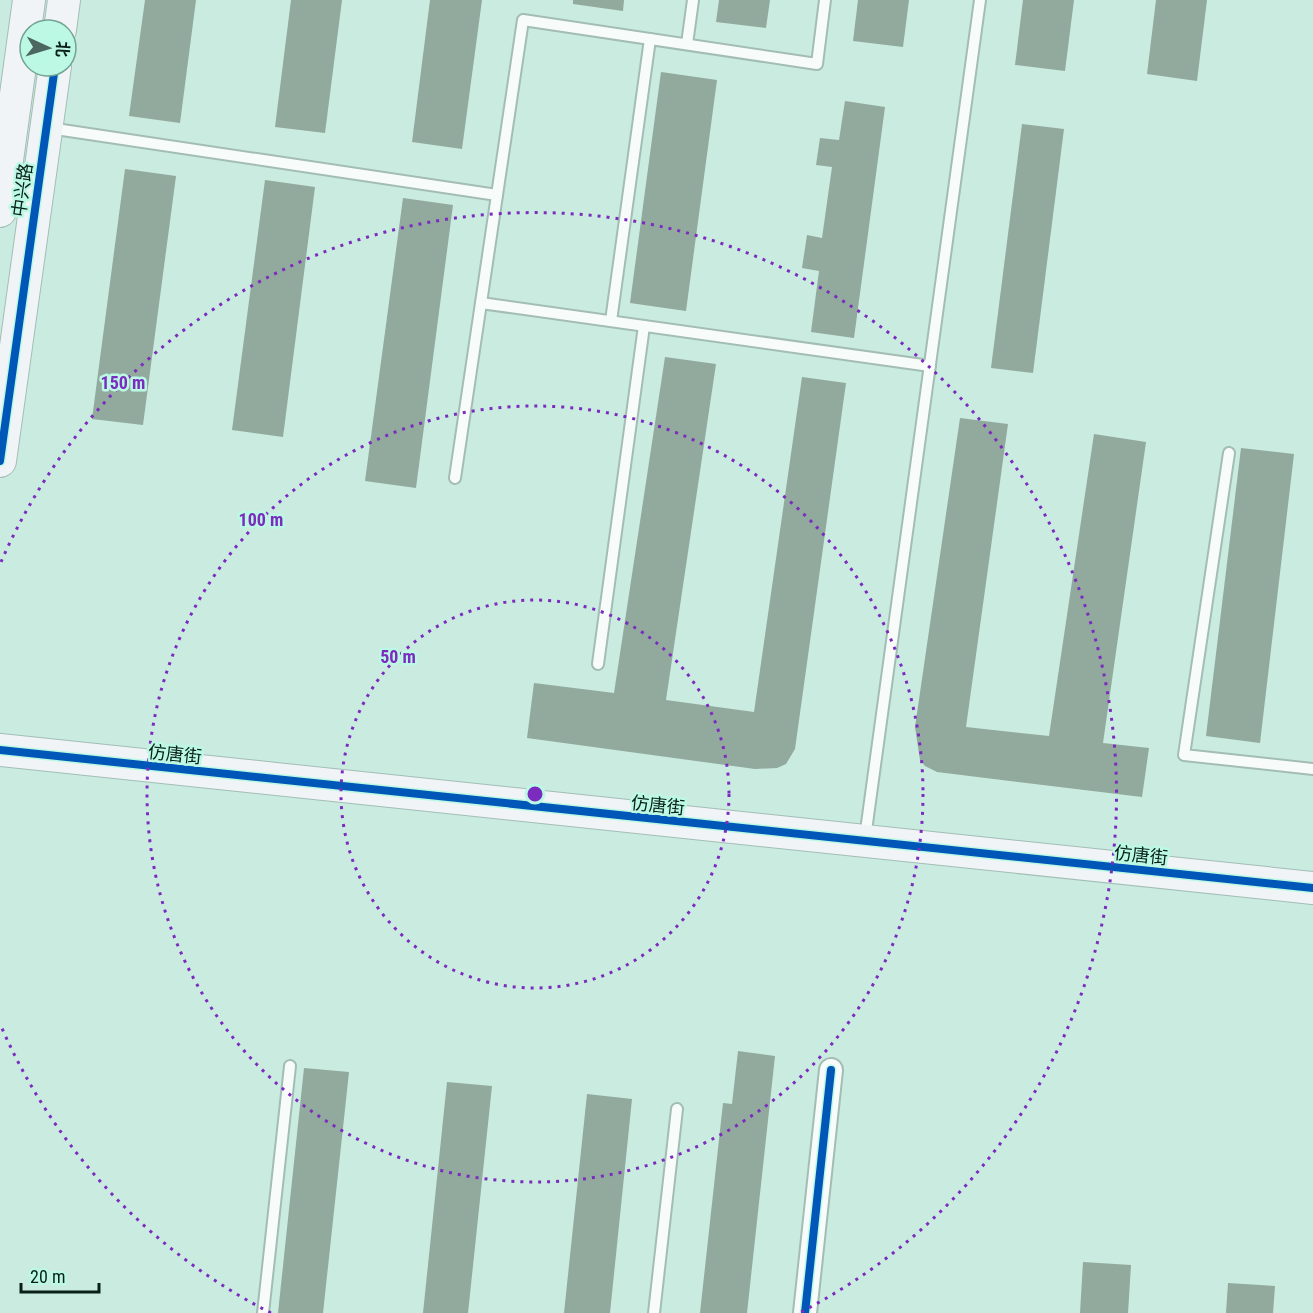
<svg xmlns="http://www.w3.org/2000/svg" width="1313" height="1313" viewBox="0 0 1313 1313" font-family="'Roboto Condensed','Noto Sans SC',sans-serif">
  <rect width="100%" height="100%" fill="#caebe0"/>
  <g fill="#92a99e">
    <path d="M 145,0 L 196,0 L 180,123 L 129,116 Z"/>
    <path d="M 291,0 L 342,0 L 325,133 L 275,127 Z"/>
    <path d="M 430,0 L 482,0 L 462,149 L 412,142 Z"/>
    <path d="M 573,0 L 624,0 L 623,11 L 573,4 Z"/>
    <path d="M 719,0 L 770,0 L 766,28 L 716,22 Z"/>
    <path d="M 858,0 L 909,0 L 903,47 L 853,41 Z"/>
    <path d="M 1023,0 L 1074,0 L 1065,71 L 1015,65 Z"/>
    <path d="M 1156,0 L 1207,0 L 1197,81 L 1147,74 Z"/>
    <path d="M 661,72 L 717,80 L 686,311 L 630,303 Z"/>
    <path d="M 845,101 L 885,107 L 854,338 L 811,332 L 819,271 L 802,268 L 807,235 L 822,238 L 832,167 L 816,165 L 820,138 L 839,140 Z"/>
    <path d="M 1022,124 L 1064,129 L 1033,373 L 991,368 Z"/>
    <path d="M 125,169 L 176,176 L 143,425 L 92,419 Z"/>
    <path d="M 265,180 L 315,187 L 283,437 L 232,430 Z"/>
    <path d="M 403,198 L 453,205 L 416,488 L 365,481 Z"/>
    <path d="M 665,357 L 716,364 L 666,700 L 754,712 L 802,377 L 846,383 L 795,749 L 786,764 L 777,768 L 755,769 L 527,738 L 534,683 L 614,693 Z"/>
    <path d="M 960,418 L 1008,424 L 966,727 L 1049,736 L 1094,434 L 1146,442 L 1103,743 L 1149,748 L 1142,797 L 937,772 L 925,766 L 920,760 L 915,727 Z"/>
    <path d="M 1241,448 L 1294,454 L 1260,743 L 1206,736 Z"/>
    <path d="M 738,1051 L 775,1056 L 747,1313 L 700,1313 L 723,1103 L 732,1104 Z"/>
    <path d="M 304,1068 L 349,1072 L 323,1313 L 278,1313 Z"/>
    <path d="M 447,1082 L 492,1086 L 468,1313 L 423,1313 Z"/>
    <path d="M 587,1094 L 632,1099 L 610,1313 L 564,1313 Z"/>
    <path d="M 1083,1262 L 1131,1265 L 1128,1313 L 1080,1313 Z"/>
    <path d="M 1228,1283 L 1275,1286 L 1273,1313 L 1226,1313 Z"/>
  </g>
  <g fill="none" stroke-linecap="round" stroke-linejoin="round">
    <defs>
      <g id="lane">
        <path d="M 687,44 L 693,0"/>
        <path d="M 49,128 L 497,195"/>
        <path d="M 481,303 L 930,366"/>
        <path d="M 611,321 L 650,39"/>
        <path d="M 1229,453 L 1184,755 L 1313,769"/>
        <path d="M 455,478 L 523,20 L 817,64 L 825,0"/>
        <path d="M 598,664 L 644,326"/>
        <path d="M 865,838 L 980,0"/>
        <path d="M 263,1313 L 290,1066"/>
        <path d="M 654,1313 L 677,1109"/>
      </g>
      <path id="street" d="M 805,1313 L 831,1070"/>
      <g id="secondary">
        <path d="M 60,30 L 64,0"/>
        <path d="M 0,211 L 29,0"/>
        <path d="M 0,461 L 55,66"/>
        <path d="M 0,750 L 1313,888"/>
      </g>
    </defs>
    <use href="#lane" stroke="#a3bdb5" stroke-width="14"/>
    <use href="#street" stroke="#a3bdb5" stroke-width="26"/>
    <use href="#secondary" stroke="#a3bdb5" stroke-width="34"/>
    <use href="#lane" stroke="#f7fcfa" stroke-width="10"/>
    <use href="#street" stroke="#f7fcfa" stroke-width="22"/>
    <use href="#secondary" stroke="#f0f4f7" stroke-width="32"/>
    <defs>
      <g id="cycleway">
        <path d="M 0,461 L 55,66"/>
        <path d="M 0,750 L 1313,888"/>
        <path d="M 805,1313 L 831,1070"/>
      </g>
    </defs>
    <use href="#cycleway" stroke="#bcf9e4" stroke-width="11"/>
    <use href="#cycleway" stroke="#0057b8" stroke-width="8"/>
  </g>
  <g fill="none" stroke="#7b2cbf" stroke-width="3" stroke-dasharray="3 6">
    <circle cx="535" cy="794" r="194"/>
    <circle cx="535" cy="794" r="388"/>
    <path d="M271 1313A582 582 0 0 1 1 1026M1 562A582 582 0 1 1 799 1313"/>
  </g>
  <g text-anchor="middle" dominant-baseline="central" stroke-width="5" stroke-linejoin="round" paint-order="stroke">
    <g font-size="18" fill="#082019" stroke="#bcf9e4">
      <text transform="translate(22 190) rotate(-82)">中兴路</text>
      <text transform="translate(175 754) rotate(6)">仿唐街</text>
      <text transform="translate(658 805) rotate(6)">仿唐街</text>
      <text transform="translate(1141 855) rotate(6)">仿唐街</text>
    </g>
  </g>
  <circle cx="535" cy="794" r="9" fill="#7b2cbf" stroke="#bcf9e4" stroke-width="3"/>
  <g font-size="18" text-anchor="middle" font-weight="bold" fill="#7b2cbf" stroke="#bcf9e4" stroke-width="5" stroke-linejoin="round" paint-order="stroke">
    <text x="123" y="389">150 m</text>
    <text x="261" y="526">100 m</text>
    <text x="398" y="663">50 m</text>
  </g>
  <g transform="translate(48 48) rotate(94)"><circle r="28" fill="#bcf9e4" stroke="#74a293" stroke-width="1.5"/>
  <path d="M0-4.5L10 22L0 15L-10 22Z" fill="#4c675f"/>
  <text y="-9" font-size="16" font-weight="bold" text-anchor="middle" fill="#082019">北</text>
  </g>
  <path d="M21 1283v9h78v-9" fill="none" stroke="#082019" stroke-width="3"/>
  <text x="30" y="1283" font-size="18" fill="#082019" stroke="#bcf9e4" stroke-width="4.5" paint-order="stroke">20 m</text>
</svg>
